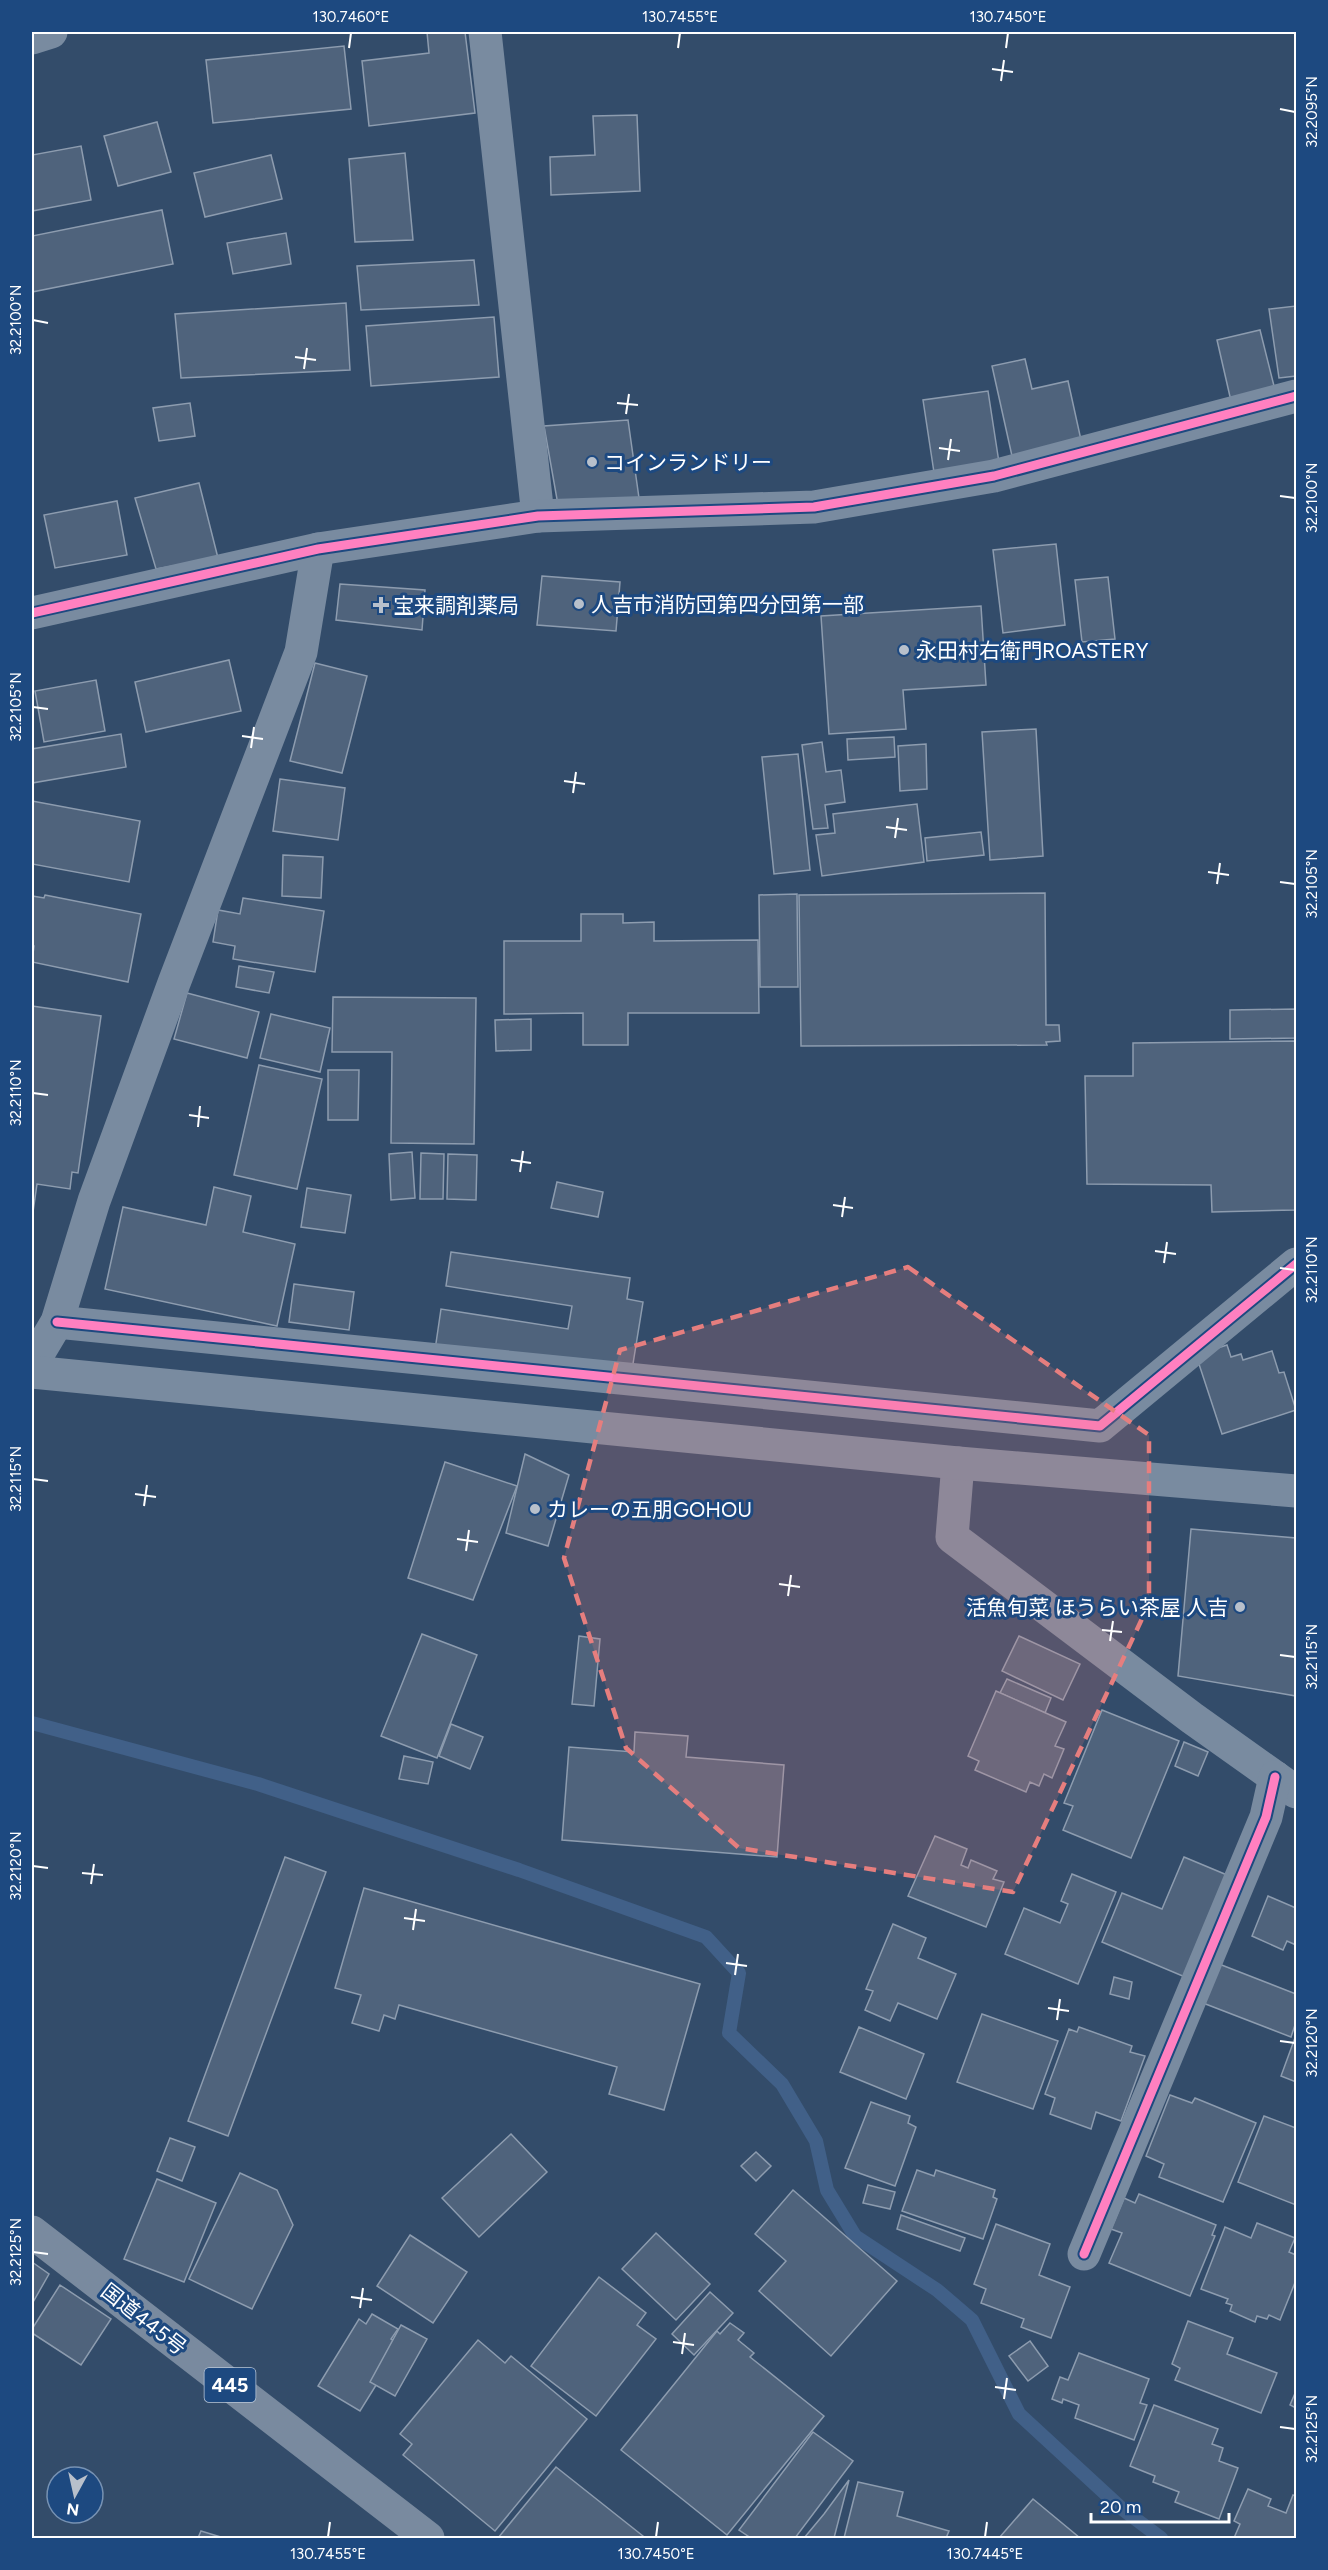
<svg xmlns="http://www.w3.org/2000/svg" width="1328" height="2570" viewBox="0 0 1328 2570" font-family="Figtree,'Noto Sans JP',sans-serif">
  <rect width="100%" height="100%" fill="#334c6a"/>
  <g fill="none" stroke-linecap="round" stroke-linejoin="round">
    <path stroke="#416088" stroke-width="14" d="M 32,1723 L 258,1784 L 519,1870 L 706,1937 L 739,1973 L 729,2033 L 782,2084 L 816,2141 L 827,2190 L 855,2236 L 937,2290 L 972,2320 L 1019,2414 L 1121,2508 L 1161,2538"/>
  </g>
  <g fill="#4f637c" stroke="#8d9caf" stroke-width="1.5">
    <path d="M 427,32 L 465,32 L 475,113 L 369,126 L 362,61 L 429,53 Z"/>
    <path d="M 344,46 L 351,109 L 213,123 L 206,60 Z"/>
    <path d="M 637,115 L 640,191 L 551,195 L 550,157 L 595,155 L 593,116 Z"/>
    <path d="M 157,122 L 171,172 L 118,186 L 104,136 Z"/>
    <path d="M 81,146 L 91,200 L 32,211 L 32,155 Z"/>
    <path d="M 405,153 L 413,240 L 355,242 L 349,159 Z"/>
    <path d="M 271,155 L 282,199 L 205,217 L 194,173 Z"/>
    <path d="M 162,210 L 173,264 L 32,292 L 32,236 Z"/>
    <path d="M 286,233 L 291,264 L 233,274 L 227,243 Z"/>
    <path d="M 474,260 L 479,305 L 361,310 L 357,266 Z"/>
    <path d="M 346,303 L 350,370 L 181,378 L 175,314 Z"/>
    <path d="M 1296,306 L 1296,376 L 1279,378 L 1269,309 Z"/>
    <path d="M 494,317 L 499,377 L 371,386 L 366,326 Z"/>
    <path d="M 1260,330 L 1275,390 L 1231,401 L 1217,340 Z"/>
    <path d="M 1025,359 L 1032,389 L 1068,381 L 1081,440 L 1012,456 L 992,366 Z"/>
    <path d="M 988,391 L 1000,469 L 935,479 L 923,400 Z"/>
    <path d="M 190,403 L 195,436 L 159,441 L 153,408 Z"/>
    <path d="M 628,420 L 639,498 L 558,505 L 544,426 Z"/>
    <path d="M 199,483 L 218,558 L 156,569 L 135,498 Z"/>
    <path d="M 117,501 L 127,555 L 55,568 L 44,515 Z"/>
    <path d="M 1056,544 L 1065,625 L 1003,633 L 993,550 Z"/>
    <path d="M 542,576 L 620,582 L 616,631 L 537,625 Z"/>
    <path d="M 1108,577 L 1115,639 L 1082,642 L 1075,580 Z"/>
    <path d="M 340,584 L 425,590 L 422,630 L 336,620 Z"/>
    <path d="M 981,606 L 986,685 L 903,690 L 906,729 L 829,734 L 821,616 Z"/>
    <path d="M 229,660 L 241,711 L 146,732 L 135,682 Z"/>
    <path d="M 315,663 L 367,676 L 342,773 L 290,761 Z"/>
    <path d="M 96,680 L 105,731 L 44,742 L 35,691 Z"/>
    <path d="M 1036,729 L 1043,856 L 990,860 L 982,732 Z"/>
    <path d="M 121,734 L 126,767 L 32,783 L 32,749 Z"/>
    <path d="M 894,737 L 895,757 L 848,760 L 847,739 Z"/>
    <path d="M 822,742 L 826,772 L 841,770 L 845,802 L 825,805 L 828,828 L 813,829 L 802,745 Z"/>
    <path d="M 926,744 L 927,789 L 900,791 L 898,746 Z"/>
    <path d="M 798,754 L 810,870 L 774,874 L 762,757 Z"/>
    <path d="M 280,779 L 345,788 L 338,840 L 273,831 Z"/>
    <path d="M 32,801 L 140,821 L 129,882 L 32,864 Z"/>
    <path d="M 917,804 L 924,862 L 822,876 L 816,835 L 835,833 L 833,814 Z"/>
    <path d="M 981,832 L 984,855 L 927,861 L 925,838 Z"/>
    <path d="M 283,855 L 323,857 L 321,898 L 282,896 Z"/>
    <path d="M 1045,893 L 1046,1025 L 1059,1025 L 1060,1041 L 1046,1042 L 1047,1045 L 801,1046 L 799,895 Z"/>
    <path d="M 797,894 L 798,987 L 760,987 L 759,895 Z"/>
    <path d="M 45,895 L 141,914 L 128,982 L 32,962 L 34,946 L 32,945 L 32,896 L 44,898 Z"/>
    <path d="M 243,898 L 324,911 L 315,972 L 233,959 L 235,946 L 213,942 L 218,910 L 240,914 Z"/>
    <path d="M 581,914 L 623,914 L 623,923 L 654,922 L 654,941 L 758,940 L 759,1013 L 628,1013 L 628,1045 L 583,1045 L 583,1013 L 504,1014 L 504,941 L 581,941 Z"/>
    <path d="M 239,966 L 274,972 L 269,993 L 236,987 Z"/>
    <path d="M 187,993 L 259,1012 L 247,1058 L 174,1039 Z"/>
    <path d="M 333,997 L 476,998 L 474,1144 L 391,1143 L 392,1052 L 332,1052 Z"/>
    <path d="M 32,1006 L 101,1016 L 78,1173 L 72,1172 L 70,1189 L 37,1184 L 33,1212 Z"/>
    <path d="M 1296,1009 L 1296,1038 L 1230,1039 L 1230,1010 Z"/>
    <path d="M 271,1014 L 330,1028 L 320,1072 L 260,1058 Z"/>
    <path d="M 531,1019 L 531,1050 L 496,1051 L 495,1020 Z"/>
    <path d="M 1296,1041 L 1295,1210 L 1212,1212 L 1211,1185 L 1087,1184 L 1085,1076 L 1133,1076 L 1133,1043 Z"/>
    <path d="M 259,1065 L 322,1079 L 297,1189 L 234,1175 Z"/>
    <path d="M 328,1070 L 359,1070 L 358,1120 L 328,1120 Z"/>
    <path d="M 412,1152 L 415,1198 L 391,1200 L 389,1154 Z"/>
    <path d="M 421,1153 L 444,1154 L 443,1199 L 420,1199 Z"/>
    <path d="M 448,1154 L 477,1155 L 476,1200 L 447,1199 Z"/>
    <path d="M 557,1182 L 603,1192 L 598,1217 L 551,1208 Z"/>
    <path d="M 214,1187 L 251,1196 L 243,1232 L 295,1244 L 277,1326 L 105,1289 L 123,1207 L 206,1225 Z"/>
    <path d="M 307,1188 L 351,1195 L 345,1233 L 301,1227 Z"/>
    <path d="M 451,1252 L 630,1278 L 627,1299 L 643,1302 L 631,1376 L 435,1350 L 441,1309 L 568,1329 L 572,1306 L 446,1286 Z"/>
    <path d="M 294,1284 L 354,1292 L 349,1330 L 289,1322 Z"/>
    <path d="M 1227,1345 L 1231,1357 L 1241,1354 L 1243,1360 L 1272,1351 L 1279,1373 L 1284,1372 L 1296,1410 L 1222,1434 L 1196,1355 Z"/>
    <path d="M 525,1454 L 569,1475 L 548,1546 L 506,1533 Z"/>
    <path d="M 445,1462 L 517,1486 L 473,1600 L 408,1578 Z"/>
    <path d="M 1191,1529 L 1296,1538 L 1296,1696 L 1178,1676 Z"/>
    <path d="M 422,1634 L 477,1655 L 437,1758 L 381,1736 Z"/>
    <path d="M 579,1636 L 600,1639 L 594,1706 L 572,1704 Z"/>
    <path d="M 1019,1636 L 1080,1664 L 1063,1700 L 1002,1671 Z"/>
    <path d="M 1007,1679 L 1051,1698 L 1045,1713 L 1000,1693 Z"/>
    <path d="M 996,1691 L 1066,1722 L 1055,1746 L 1064,1749 L 1052,1778 L 1044,1774 L 1039,1786 L 1030,1782 L 1026,1792 L 975,1770 L 979,1761 L 968,1756 Z"/>
    <path d="M 1102,1710 L 1179,1741 L 1131,1858 L 1063,1830 L 1073,1806 L 1064,1803 Z"/>
    <path d="M 451,1724 L 483,1737 L 470,1769 L 439,1756 Z"/>
    <path d="M 635,1732 L 688,1736 L 686,1757 L 784,1765 L 777,1857 L 562,1840 L 569,1747 L 634,1752 Z"/>
    <path d="M 1184,1742 L 1208,1752 L 1198,1776 L 1175,1766 Z"/>
    <path d="M 404,1756 L 433,1762 L 428,1784 L 399,1779 Z"/>
    <path d="M 935,1836 L 967,1849 L 961,1865 L 968,1868 L 971,1860 L 997,1871 L 993,1879 L 1004,1882 L 986,1927 L 908,1896 Z"/>
    <path d="M 285,1857 L 326,1872 L 228,2136 L 188,2121 Z"/>
    <path d="M 1184,1857 L 1227,1875 L 1185,1977 L 1102,1942 L 1122,1893 L 1162,1909 Z"/>
    <path d="M 1072,1874 L 1116,1892 L 1078,1984 L 1005,1954 L 1024,1908 L 1060,1923 L 1068,1904 L 1061,1901 Z"/>
    <path d="M 364,1888 L 700,1984 L 664,2110 L 609,2094 L 617,2067 L 399,2005 L 395,2019 L 384,2015 L 379,2031 L 352,2023 L 361,1995 L 335,1988 Z"/>
    <path d="M 1268,1896 L 1296,1908 L 1296,1945 L 1287,1941 L 1283,1950 L 1252,1936 Z"/>
    <path d="M 893,1924 L 926,1938 L 918,1958 L 956,1974 L 937,2019 L 898,2003 L 890,2021 L 865,2010 L 873,1991 L 866,1989 Z"/>
    <path d="M 1219,1964 L 1296,1994 L 1296,2022 L 1291,2037 L 1203,2003 Z"/>
    <path d="M 1114,1977 L 1132,1982 L 1129,1999 L 1110,1994 Z"/>
    <path d="M 982,2014 L 1058,2041 L 1033,2109 L 957,2082 Z"/>
    <path d="M 859,2027 L 924,2054 L 906,2099 L 840,2072 Z"/>
    <path d="M 1079,2027 L 1132,2046 L 1130,2052 L 1145,2056 L 1121,2121 L 1096,2112 L 1091,2129 L 1050,2114 L 1055,2098 L 1045,2094 L 1069,2029 L 1077,2032 Z"/>
    <path d="M 1296,2035 L 1296,2082 L 1281,2076 Z"/>
    <path d="M 1170,2095 L 1192,2103 L 1195,2098 L 1256,2123 L 1223,2202 L 1159,2177 L 1164,2164 L 1146,2156 Z"/>
    <path d="M 871,2102 L 910,2116 L 908,2123 L 916,2127 L 895,2186 L 845,2168 Z"/>
    <path d="M 1264,2116 L 1296,2128 L 1296,2205 L 1238,2182 Z"/>
    <path d="M 511,2134 L 547,2172 L 479,2237 L 442,2198 Z"/>
    <path d="M 170,2138 L 195,2147 L 182,2181 L 157,2171 Z"/>
    <path d="M 756,2152 L 771,2166 L 756,2181 L 741,2166 Z"/>
    <path d="M 917,2170 L 934,2176 L 936,2170 L 995,2190 L 993,2197 L 997,2199 L 983,2239 L 902,2211 Z"/>
    <path d="M 240,2173 L 277,2190 L 293,2225 L 252,2309 L 189,2279 Z"/>
    <path d="M 157,2179 L 216,2203 L 184,2282 L 124,2259 Z"/>
    <path d="M 868,2185 L 895,2192 L 890,2209 L 863,2203 Z"/>
    <path d="M 793,2190 L 897,2281 L 831,2356 L 759,2291 L 786,2261 L 755,2234 Z"/>
    <path d="M 1139,2194 L 1216,2225 L 1212,2235 L 1215,2236 L 1190,2296 L 1109,2263 L 1122,2233 L 1111,2229 L 1124,2198 L 1135,2203 Z"/>
    <path d="M 901,2215 L 965,2238 L 960,2251 L 897,2229 Z"/>
    <path d="M 1257,2223 L 1295,2238 L 1289,2252 L 1296,2255 L 1296,2280 L 1280,2320 L 1269,2315 L 1267,2319 L 1257,2316 L 1255,2322 L 1230,2311 L 1232,2305 L 1226,2303 L 1228,2299 L 1201,2289 L 1225,2227 L 1251,2238 Z"/>
    <path d="M 996,2224 L 1050,2244 L 1039,2275 L 1070,2287 L 1051,2338 L 1021,2327 L 1024,2319 L 981,2303 L 986,2289 L 974,2284 Z"/>
    <path d="M 656,2233 L 710,2284 L 676,2320 L 622,2269 Z"/>
    <path d="M 410,2235 L 467,2272 L 433,2323 L 377,2286 Z"/>
    <path d="M 32,2262 L 49,2274 L 32,2304 Z"/>
    <path d="M 599,2277 L 646,2313 L 637,2325 L 656,2339 L 596,2416 L 531,2366 Z"/>
    <path d="M 60,2285 L 111,2319 L 81,2365 L 32,2333 L 32,2329 Z"/>
    <path d="M 710,2292 L 733,2313 L 694,2355 L 672,2334 Z"/>
    <path d="M 372,2314 L 398,2329 L 391,2339 L 401,2345 L 360,2411 L 318,2386 L 359,2319 L 366,2324 Z"/>
    <path d="M 1188,2321 L 1233,2338 L 1227,2354 L 1277,2373 L 1261,2413 L 1175,2380 L 1180,2368 L 1172,2364 Z"/>
    <path d="M 730,2323 L 744,2333 L 738,2340 L 754,2353 L 750,2357 L 824,2416 L 727,2535 L 621,2450 L 717,2331 L 720,2334 Z"/>
    <path d="M 401,2325 L 427,2339 L 395,2396 L 370,2382 Z"/>
    <path d="M 478,2340 L 505,2363 L 511,2356 L 587,2419 L 495,2531 L 403,2455 L 412,2444 L 400,2434 Z"/>
    <path d="M 1030,2341 L 1048,2366 L 1028,2381 L 1009,2356 Z"/>
    <path d="M 1079,2353 L 1149,2379 L 1140,2403 L 1147,2405 L 1134,2440 L 1075,2418 L 1079,2405 L 1063,2399 L 1062,2403 L 1052,2399 L 1060,2377 L 1068,2380 Z"/>
    <path d="M 1296,2391 L 1296,2408 L 1290,2405 Z"/>
    <path d="M 1154,2405 L 1218,2429 L 1212,2444 L 1223,2448 L 1219,2461 L 1238,2468 L 1219,2519 L 1175,2502 L 1179,2492 L 1153,2482 L 1155,2476 L 1130,2466 Z"/>
    <path d="M 813,2432 L 853,2461 L 795,2538 L 751,2538 L 739,2530 Z"/>
    <path d="M 556,2467 L 643,2536 L 641,2538 L 498,2538 Z"/>
    <path d="M 849,2480 L 834,2538 L 804,2538 L 824,2514 Z"/>
    <path d="M 858,2482 L 903,2492 L 897,2516 L 949,2531 L 946,2538 L 844,2538 Z"/>
    <path d="M 1248,2489 L 1271,2499 L 1268,2506 L 1286,2513 L 1293,2495 L 1296,2496 L 1296,2538 L 1234,2538 L 1240,2524 L 1234,2521 Z"/>
    <path d="M 1033,2499 L 1080,2538 L 999,2538 Z"/>
    <path d="M 201,2531 L 224,2538 L 198,2538 Z"/>
  </g>
  <g fill="none" stroke-linecap="round" stroke-linejoin="round">
    <g stroke="#798ba0" stroke-width="33">
      <path d="M 485,32 L 538,516"/>
      <path d="M 32,613 L 318,549 L 538,516 L 814,507 L 994,476 L 1296,396"/>
      <path d="M 57,1322 L 1100,1426 L 1296,1264"/>
      <path d="M 32,1364 L 57,1322 L 94,1201 L 174,983 L 301,652 L 318,549"/>
      <path d="M 958,1463 L 952,1537 L 1192,1718 L 1296,1792"/>
      <path d="M 1084,2254 L 1266,1817 L 1275,1777"/>
    </g>
    <g stroke="#798ba0" stroke-width="33">
      <path d="M 32,38 L 51,32"/>
      <path d="M 32,1372 L 958,1463 L 1296,1491"/>
    </g>
    <path stroke="#798a9f" stroke-width="33" d="M 32,2232 L 428,2538"/>
    <defs>
      <g id="cycleway">
        <path d="M 32,613 L 318,549 L 538,516 L 814,507 L 994,476 L 1296,396"/>
        <path d="M 57,1322 L 1100,1426 L 1296,1264"/>
        <path d="M 1084,2254 L 1266,1817 L 1275,1777"/>
      </g>
    </defs>
    <use href="#cycleway" stroke="#1d4980" stroke-width="13"/>
    <use href="#cycleway" stroke="#ff80c0" stroke-width="9"/>
  </g>
  <path fill="#e67e7e" fill-opacity="0.2" stroke="#e67e7e" stroke-width="4.5" stroke-dasharray="12 8" stroke-linejoin="round" d="M 908,1267 L 1149,1435 L 1149,1604 L 1013,1892 L 739,1848 L 626,1748 L 564,1558 L 620,1350 Z"/>
  <path fill="none" stroke="#fff" stroke-width="2" d="M 349,48 L 351,33M 678,48 L 680,33M 1006,48 L 1008,33M 992,69 L 1013,72M 1001,81 L 1004,60M 1280,109 L 1295,112M 33,320 L 48,323M 295,357 L 316,360M 304,369 L 307,348M 617,403 L 638,405M 626,414 L 629,394M 939,448 L 960,451M 948,460 L 951,439M 1280,496 L 1295,498M 33,707 L 48,709M 242,736 L 263,739M 251,748 L 254,727M 564,781 L 585,784M 573,793 L 576,772M 886,827 L 907,830M 895,838 L 898,818M 1208,872 L 1229,875M 1280,882 L 1295,884M 1217,884 L 1220,863M 33,1093 L 48,1095M 189,1115 L 209,1118M 198,1127 L 200,1106M 511,1160 L 531,1163M 520,1172 L 523,1151M 833,1205 L 853,1208M 842,1217 L 845,1197M 1155,1251 L 1176,1254M 1164,1263 L 1167,1242M 1280,1268 L 1295,1270M 33,1479 L 48,1481M 135,1494 L 156,1497M 144,1506 L 147,1485M 457,1539 L 478,1542M 466,1551 L 469,1530M 779,1584 L 800,1587M 788,1596 L 791,1575M 1102,1630 L 1122,1632M 1110,1641 L 1113,1621M 1280,1655 L 1295,1657M 33,1866 L 48,1868M 82,1873 L 103,1875M 91,1884 L 94,1864M 404,1918 L 425,1921M 413,1930 L 416,1909M 726,1963 L 747,1966M 735,1975 L 738,1954M 1048,2008 L 1069,2011M 1057,2020 L 1060,1999M 1280,2041 L 1295,2043M 33,2252 L 48,2254M 351,2297 L 372,2300M 360,2308 L 363,2288M 673,2342 L 694,2345M 682,2354 L 685,2333M 995,2387 L 1016,2390M 1004,2399 L 1007,2378M 1280,2427 L 1295,2429M 328,2537 L 330,2522M 656,2537 L 658,2522M 985,2537 L 987,2522"/>
  <g fill="#b8c0cb" stroke="#1d4980" stroke-width="2">
    <circle cx="592" cy="462" r="6"/>
    <circle cx="579" cy="604" r="6"/>
    <path d="M378 596h6v6h6v6h-6v6h-6v-6h-6v-6h6z"/>
    <circle cx="904" cy="650" r="6"/>
    <circle cx="535" cy="1509" r="6"/>
    <circle cx="1240" cy="1607" r="6"/>
  </g>
  <g text-anchor="middle" dominant-baseline="central" stroke-width="6" stroke-linejoin="round" paint-order="stroke">
    <rect fill="#1d4980" stroke="#bbc8d9" stroke-width="1.5" x="204.5" y="2368" width="51" height="34" rx="4.5"/>
    <g font-size="20" font-weight="bold" fill="#fff">
      <text x="230" y="2385">445</text>
    </g>
    <g font-size="21" fill="#fff" stroke="#1d4980" text-anchor="start">
      <text x="604" y="462">コインランドリー</text>
      <text x="591" y="604">人吉市消防団第四分団第一部</text>
      <text x="393" y="605">宝来調剤薬局</text>
      <text x="916" y="650">永田村右衛門ROASTERY</text>
      <text x="547" y="1509">カレーの五朋GOHOU</text>
      <text x="1228" y="1607" text-anchor="end">活魚旬菜 ほうらい茶屋 人吉</text>
    </g>
    <g font-size="21" fill="#fff" stroke="#1d4980">
      <text transform="translate(144 2319) rotate(38)">国道445号</text>
    </g>
  </g>
  <rect width="1328" height="2570" fill="none" stroke="#1d4980" stroke-width="66"/>
  <g transform="translate(75 2495) rotate(188)"><circle r="28" fill="#1d4980" stroke="#7792b3" stroke-width="1.5"/>
  <path d="M0-4.5L10 22L0 15L-10 22Z" fill="#b8c0cb"/>
  <text y="-9" font-size="16" font-weight="bold" text-anchor="middle" fill="#ffffff">N</text>
  </g>
  <path d="M1091 2513v9h138v-9" fill="none" stroke="#ffffff" stroke-width="3"/>
  <text x="1100" y="2513" font-size="18" fill="#ffffff" stroke="#1d4980" stroke-width="4.5" paint-order="stroke">20 m</text>
  <rect x="33" y="33" width="1262" height="2504" fill="none" stroke="#fff" stroke-width="2"/>
  <g font-size="15" text-anchor="middle" fill="#fff">
    <text x="351" y="22">130.7460°E</text>
    <text x="680" y="22">130.7455°E</text>
    <text x="1008" y="22">130.7450°E</text>
    <text transform="translate(1312 112) rotate(-90)" y="5">32.2095°N</text>
    <text transform="translate(16 320) rotate(-90)" y="5">32.2100°N</text>
    <text transform="translate(1312 498) rotate(-90)" y="5">32.2100°N</text>
    <text transform="translate(16 707) rotate(-90)" y="5">32.2105°N</text>
    <text transform="translate(1312 884) rotate(-90)" y="5">32.2105°N</text>
    <text transform="translate(16 1093) rotate(-90)" y="5">32.2110°N</text>
    <text transform="translate(1312 1270) rotate(-90)" y="5">32.2110°N</text>
    <text transform="translate(16 1479) rotate(-90)" y="5">32.2115°N</text>
    <text transform="translate(1312 1657) rotate(-90)" y="5">32.2115°N</text>
    <text transform="translate(16 1866) rotate(-90)" y="5">32.2120°N</text>
    <text transform="translate(1312 2043) rotate(-90)" y="5">32.2120°N</text>
    <text transform="translate(16 2252) rotate(-90)" y="5">32.2125°N</text>
    <text transform="translate(1312 2429) rotate(-90)" y="5">32.2125°N</text>
    <text x="328" y="2559">130.7455°E</text>
    <text x="656" y="2559">130.7450°E</text>
    <text x="985" y="2559">130.7445°E</text>
  </g>
</svg>
